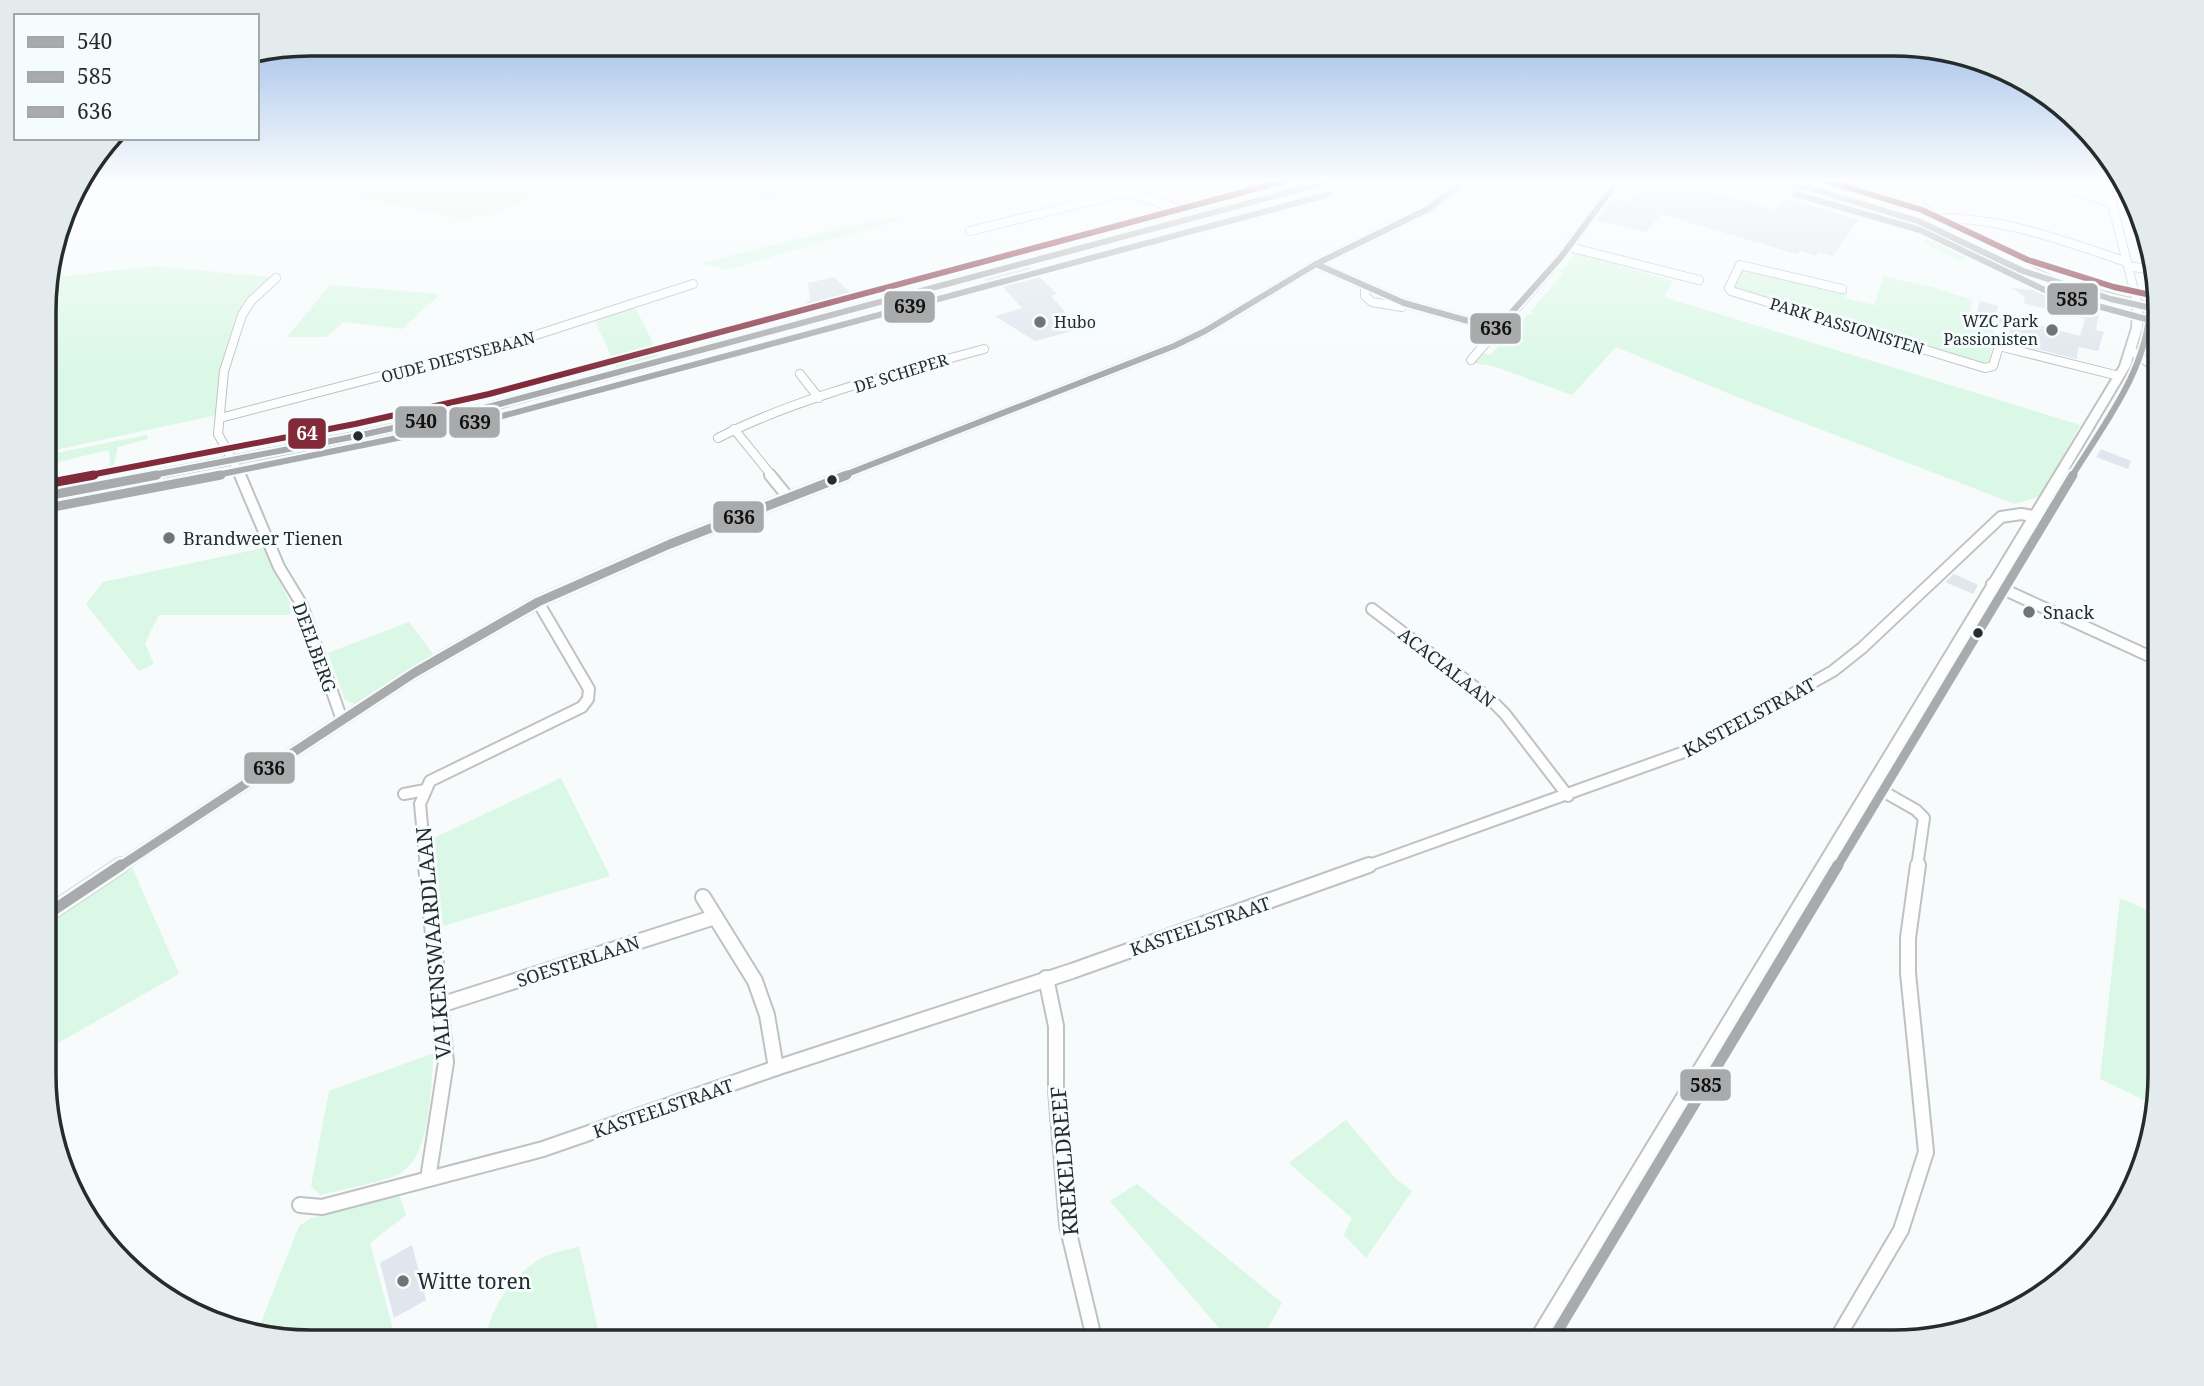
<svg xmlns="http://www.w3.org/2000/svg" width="2204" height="1386" viewBox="0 0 2204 1386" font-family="'Noto Serif',serif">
  <rect width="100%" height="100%" fill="#f7fbfc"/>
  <g fill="#daf8e5">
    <path d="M 374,182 L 789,182 L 774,200 L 729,193 L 646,195 L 543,183 L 519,206 L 510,205 L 493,215 L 472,216 L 466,220 L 354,196 Z"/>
    <path d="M 909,217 L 727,270 L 701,263 L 849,226 Z"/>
    <path d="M 1942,235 L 1979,254 L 1960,261 L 1922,242 Z"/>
    <path d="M 1577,253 L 1673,281 L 1664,297 L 2080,425 L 2041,496 L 2015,504 L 1747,401 L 1616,347 L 1572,395 L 1493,366 L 1471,363 L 1480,352 L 1490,355 L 1528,314 L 1534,315 L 1531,311 L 1563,273 L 1554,270 L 1564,268 Z"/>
    <path d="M 155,266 L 270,277 C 226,324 221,353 217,415 L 46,452 L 46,278 Z"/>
    <path d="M 1751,267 L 1848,292 L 1846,298 L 1874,305 L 1883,276 L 1936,288 L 1972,300 L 1970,320 L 1994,326 L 1990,363 L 1985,365 L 1732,288 L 1739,268 Z"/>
    <path d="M 330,285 L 440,294 L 402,329 L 344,322 L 326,337 L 287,337 Z"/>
    <path d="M 634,305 L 660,357 L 617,369 L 594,319 Z"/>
    <path d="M 147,435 L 148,439 L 118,447 L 111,477 L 46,490 L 46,480 L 109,466 L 110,456 L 108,450 L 46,465 L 46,455 Z"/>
    <path d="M 263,548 L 294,611 L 289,615 L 159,615 L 145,643 L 154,664 L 139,671 L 86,604 L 103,582 Z"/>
    <path d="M 409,622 L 433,654 L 355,704 L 345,700 L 328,653 Z"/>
    <path d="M 561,778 L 610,876 L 443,926 L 434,838 Z"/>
    <path d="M 131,865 L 179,974 L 46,1050 L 46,921 Z"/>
    <path d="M 2120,898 L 2160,916 L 2160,1092 L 2157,1106 L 2100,1079 Z"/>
    <path d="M 434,1053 C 430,1087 432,1156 399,1174 C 384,1182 339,1190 320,1195 L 311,1186 L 329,1091 Z"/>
    <path d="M 1346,1120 L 1396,1179 L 1412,1191 L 1366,1258 L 1344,1235 L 1352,1218 L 1289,1163 Z"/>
    <path d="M 1137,1184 L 1282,1303 L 1260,1342 L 1231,1342 L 1110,1201 Z"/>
    <path d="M 399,1194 L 406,1215 L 370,1243 L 394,1333 C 357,1353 298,1340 257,1333 L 299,1226 L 312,1218 Z"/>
    <path d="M 579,1246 L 601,1342 L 474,1342 L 485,1338 C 492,1306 513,1274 542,1258 C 553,1252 568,1250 579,1246 Z"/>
  </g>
  <g fill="#dfe6ed">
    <path d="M 1646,182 L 1678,182 L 1775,210 L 1788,198 L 1858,220 L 1833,256 L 1818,252 L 1816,256 L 1800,251 L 1796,254 L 1661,214 L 1646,232 L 1596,220 L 1613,198 L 1626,202 Z"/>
    <path d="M 1029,267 L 1057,294 L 1051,296 L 1080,329 L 1035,341 L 995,316 L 1022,308 L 1002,286 L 992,288 L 984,279 Z"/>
    <path d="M 834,277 L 857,299 L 812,312 L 806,302 L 810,301 L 808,283 Z"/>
    <path d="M 2034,287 L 2076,299 L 2077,295 L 2087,298 L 2086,305 L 2100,308 L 2096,330 L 2104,332 L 2098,351 L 2078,347 L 2077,359 L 2009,342 L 2010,327 L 1975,318 L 1980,301 L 1998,306 L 1996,314 L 2080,336 L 2085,319 L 2023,303 L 2025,297 L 2011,288 L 2034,290 Z"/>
    <path d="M 2101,449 L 2131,461 L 2128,469 L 2096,457 Z"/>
    <path d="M 1954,574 L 1978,585 L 1973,594 L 1945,582 Z"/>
    <path d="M 412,1245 L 426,1300 L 394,1318 L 380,1263 Z"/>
  </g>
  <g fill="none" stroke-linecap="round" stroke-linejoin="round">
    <defs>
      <g id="minor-far2">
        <path d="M 1756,182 L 1877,216 L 1918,221"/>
        <path d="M 1820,182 L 1871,197 L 1890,207"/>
        <path d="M 1930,182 L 1919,204 L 1935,217"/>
        <path d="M 2051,182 L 2110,203 L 2113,207 L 2138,306"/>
        <path d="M 2110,203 L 2126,184"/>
        <path d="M 1925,219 C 1992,213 2064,241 2127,262"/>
        <path d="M 970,231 L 1127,192 L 1198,216"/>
        <path d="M 1569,247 L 1699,280"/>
        <path d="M 1316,264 L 1404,303 L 1497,329"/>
        <path d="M 2128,266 L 2153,270"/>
        <path d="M 1365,286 L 1365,296 L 1372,302 L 1402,307"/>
        <path d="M 1842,289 L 1740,265 L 1729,288 L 1731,291 L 1985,368 L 1993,366 L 1999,346 L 2119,376"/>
        <path d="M 2132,351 L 2160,371"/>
        <path d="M 1471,360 L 1561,257 L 1617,182"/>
        <path d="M 800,374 L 819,398"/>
        <path d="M 220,418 L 530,337 L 693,284"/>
        <path d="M 734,429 L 772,476"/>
        <path d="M 718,438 C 798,397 897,373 984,349"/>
        <path d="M 241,476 L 218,434 L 224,371 L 242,315 L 251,301 L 276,278"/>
        <path d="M 842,476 L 1174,346 L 1205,331 L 1316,264 L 1428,209 L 1464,182"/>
      </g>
      <g id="minor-far1">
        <path d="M 240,475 L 279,567 L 302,605 L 342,720"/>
        <path d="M 770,475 L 788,497"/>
        <path d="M 1992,584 L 2160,661"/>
        <path d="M 1372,609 L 1489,698 L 1505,714 L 1568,796"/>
        <path d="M 1872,785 L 1916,810 L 1924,818 L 1917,867"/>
        <path d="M 404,794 L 425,790"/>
        <path d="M 119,867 L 414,673 L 538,602 L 670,544 L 847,475"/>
        <path d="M 426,867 L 420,804 L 430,781 L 582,707 L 588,699 L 589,689 L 538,602"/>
        <path d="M 1364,867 L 1698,747 L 1833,671 L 1862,648 L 2001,517 L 2021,514 L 2033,516"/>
      </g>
      <g id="minor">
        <path d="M 426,865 L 446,1062 L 428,1179"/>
        <path d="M 703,897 L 755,981 L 767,1015 L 776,1068"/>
        <path d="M 46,915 L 121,865"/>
        <path d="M 1046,978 L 1056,1026 L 1056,1090 L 1067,1225 L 1095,1342"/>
        <path d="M 440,1005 L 715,917"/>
        <path d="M 300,1205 L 322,1207 L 543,1149 L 776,1068 L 1072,971 L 1369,865"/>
        <path d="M 1835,1342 L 1901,1230 L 1926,1152 L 1908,973 L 1908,938 L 1918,865"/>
      </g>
      <path id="secondary" d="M 2138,303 L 2143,306 L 2142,328 L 2130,366 L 1549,1342 L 1527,1342 L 2120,366 L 2132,328 L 2133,306 Z"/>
      <g id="primary">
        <path d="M 1317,182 L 1332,182 L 496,409 L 357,440 L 46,500 L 46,492 L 357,432 L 490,403 Z"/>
        <path d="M 1793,182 L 1808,182 L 1929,217 L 2061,281 L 2160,306 L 2160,313 L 2053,285 L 1921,221 Z"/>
      </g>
    </defs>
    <use href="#minor-far2" stroke="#bfc2c3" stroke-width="10"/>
    <use href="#minor-far1" stroke="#bfc2c3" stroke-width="14"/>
    <use href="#minor" stroke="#bfc2c3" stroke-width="18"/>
    <use href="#secondary" stroke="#bfc2c3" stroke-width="4"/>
    <use href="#primary" stroke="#bfc2c3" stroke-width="3"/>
    <use href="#minor-far2" stroke="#fefeff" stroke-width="8"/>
    <use href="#minor-far1" stroke="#fefeff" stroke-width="10"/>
    <use href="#minor" stroke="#fefeff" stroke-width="14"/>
    <use href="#secondary" fill="#fefeff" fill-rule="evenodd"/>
    <use href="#primary" fill="#fefeff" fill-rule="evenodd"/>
    <defs>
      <g id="bus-1-far1">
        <path d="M 1789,182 L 1918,221 L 2023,271 L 2111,299 L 2160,310"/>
        <path d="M 148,476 L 357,436 L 492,406 L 1327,182"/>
      </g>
      <path id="bus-1" d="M 46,496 L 157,475"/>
      <g id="bus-2-far2">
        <path d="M 1795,194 L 1920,230 L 2053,294 L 2157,322"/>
        <path d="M 2072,476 C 2104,424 2147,370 2150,307"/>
      </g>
      <path id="bus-2-far1" d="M 1837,867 L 2073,475"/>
      <path id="bus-2" d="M 1551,1342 L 1838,865"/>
      <g id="bus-3-far2">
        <path d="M 1316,264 L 1404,303 L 1497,329 L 1561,257 L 1617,182"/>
        <path d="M 842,476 L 1174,346 L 1205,331 L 1316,264 L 1428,209 L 1464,182"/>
      </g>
      <path id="bus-3-far1" d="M 119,867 L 414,673 L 538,602 L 670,544 L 847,475"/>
      <path id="bus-3" d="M 46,915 L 121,865"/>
      <g id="bus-4-far1">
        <path d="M 1830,182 L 1922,210 L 2028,260 L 2114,287 L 2160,297"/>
        <path d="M 85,476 L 355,424 L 489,394 L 1281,182"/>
      </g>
      <path id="bus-4" d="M 46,484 L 94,475"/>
      <path id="bus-5-far1" d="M 212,476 L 495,418 L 1330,194"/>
      <path id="bus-5" d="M 48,508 L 221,475"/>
    </defs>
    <use href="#bus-1-far1" stroke="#f5fcfe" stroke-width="10"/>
    <use href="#bus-1" stroke="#f5fcfe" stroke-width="14"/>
    <use href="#bus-2-far2" stroke="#f5fcfe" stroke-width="10"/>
    <use href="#bus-2-far1" stroke="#f5fcfe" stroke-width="14"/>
    <use href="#bus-2" stroke="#f5fcfe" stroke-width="17"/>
    <use href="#bus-3-far2" stroke="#f5fcfe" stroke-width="10"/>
    <use href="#bus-3-far1" stroke="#f5fcfe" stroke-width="14"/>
    <use href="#bus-3" stroke="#f5fcfe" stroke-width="17"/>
    <use href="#bus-4-far1" stroke="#f5fcfe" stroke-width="10"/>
    <use href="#bus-4" stroke="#f5fcfe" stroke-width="14"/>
    <use href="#bus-5-far1" stroke="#f5fcfe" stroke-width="10"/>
    <use href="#bus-5" stroke="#f5fcfe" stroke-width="14"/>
    <use href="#bus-1-far1" stroke="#a8aaab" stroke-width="6"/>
    <use href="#bus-1" stroke="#a8aaab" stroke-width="9"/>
    <use href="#bus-2-far2" stroke="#a8aaab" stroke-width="6"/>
    <use href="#bus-2-far1" stroke="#a8aaab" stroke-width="9"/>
    <use href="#bus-2" stroke="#a8aaab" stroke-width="11"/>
    <use href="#bus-3-far2" stroke="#a8aaab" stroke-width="6"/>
    <use href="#bus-3-far1" stroke="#a8aaab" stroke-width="9"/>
    <use href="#bus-3" stroke="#a8aaab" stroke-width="11"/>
    <use href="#bus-4-far1" stroke="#822a3a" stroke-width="6"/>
    <use href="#bus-4" stroke="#822a3a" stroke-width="9"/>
    <use href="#bus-5-far1" stroke="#a8aaab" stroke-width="6"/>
    <use href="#bus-5" stroke="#a8aaab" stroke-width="9"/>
  </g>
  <linearGradient id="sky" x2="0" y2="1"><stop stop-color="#93b5e5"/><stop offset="0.48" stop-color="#fbfdfe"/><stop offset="1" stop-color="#fbfdfe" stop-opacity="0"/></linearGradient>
  <rect width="2204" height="376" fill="url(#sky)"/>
  <g fill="#6f7475" stroke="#f5fcfe" stroke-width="2.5">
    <circle cx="1040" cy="322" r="7"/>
    <circle cx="2052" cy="330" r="7"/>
    <circle cx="169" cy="538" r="7"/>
    <circle cx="2029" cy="612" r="7"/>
    <circle cx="403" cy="1281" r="7"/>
  </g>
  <g fill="#262b2c" stroke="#f5fcfe" stroke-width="2.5">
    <circle cx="358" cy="436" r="6"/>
    <circle cx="832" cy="480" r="6"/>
    <circle cx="1978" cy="633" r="6"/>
  </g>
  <g text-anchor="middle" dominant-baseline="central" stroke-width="6" stroke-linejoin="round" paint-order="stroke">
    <g font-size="16" fill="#262b2c" stroke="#f5fcfe" text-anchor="end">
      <text x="2038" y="321">WZC Park<tspan x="2038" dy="18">Passionisten</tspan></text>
      <text x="1054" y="322" text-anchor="start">Hubo</text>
    </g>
    <g font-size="16" fill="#262b2c" stroke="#f5fcfe">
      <text transform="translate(1847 326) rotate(17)">PARK PASSIONISTEN</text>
      <text transform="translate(458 357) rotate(-15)">OUDE DIESTSEBAAN</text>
      <text transform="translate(901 373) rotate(-17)">DE SCHEPER</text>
    </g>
    <g font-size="18" fill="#262b2c" stroke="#f5fcfe" text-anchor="start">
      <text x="183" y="538">Brandweer Tienen</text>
      <text x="2043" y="612">Snack</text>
    </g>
    <g font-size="18" fill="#262b2c" stroke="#f5fcfe">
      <text transform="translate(315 647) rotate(70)">DEELBERG</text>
      <text transform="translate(1447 667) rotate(38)">ACACIALAAN</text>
      <text transform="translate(1749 717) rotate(-28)">KASTEELSTRAAT</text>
      <text transform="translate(1200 926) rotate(-19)">KASTEELSTRAAT</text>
      <text transform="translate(578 961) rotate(-18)">SOESTERLAAN</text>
      <text transform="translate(663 1108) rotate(-19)">KASTEELSTRAAT</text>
    </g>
    <g font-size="21" fill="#262b2c" stroke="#f5fcfe">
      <text transform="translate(433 943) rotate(-95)">VALKENSWAARDLAAN</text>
      <text transform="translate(1064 1161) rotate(-95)">KREKELDREEF</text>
    </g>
    <g font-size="21" fill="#262b2c" stroke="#f5fcfe" text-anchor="start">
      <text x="417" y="1281">Witte toren</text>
    </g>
  </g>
  <path d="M0 0H2204V1386H0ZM311 56H1893A255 255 0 0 1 2148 311V1075A255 255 0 0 1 1893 1330H311A255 255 0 0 1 56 1075V311A255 255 0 0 1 311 56Z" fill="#e4ebed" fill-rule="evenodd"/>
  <path fill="none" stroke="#262b2c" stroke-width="3.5" d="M311 56H1893A255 255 0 0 1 2148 311V1075A255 255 0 0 1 1893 1330H311A255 255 0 0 1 56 1075V311A255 255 0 0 1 311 56Z"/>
  <g stroke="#f5fcfe" stroke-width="2.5">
    <rect x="2046" y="282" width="53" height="34" rx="7" fill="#a8aaab"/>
    <rect x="883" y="290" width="53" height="34" rx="7" fill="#a8aaab"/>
    <rect x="1469" y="312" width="53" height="33" rx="7" fill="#a8aaab"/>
    <rect x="394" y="405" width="54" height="34" rx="7" fill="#a8aaab"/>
    <rect x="448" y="406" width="53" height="33" rx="7" fill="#a8aaab"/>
    <rect x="287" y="417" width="40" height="33" rx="7" fill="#822a3a"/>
    <rect x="712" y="500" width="53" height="34" rx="7" fill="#a8aaab"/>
    <rect x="243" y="751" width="53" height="34" rx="7" fill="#a8aaab"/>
    <rect x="1679" y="1068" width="53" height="34" rx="7" fill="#a8aaab"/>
  </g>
  <g font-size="19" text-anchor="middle" font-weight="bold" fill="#fff">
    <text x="307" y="440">64</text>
  </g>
  <g font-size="19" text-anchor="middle" font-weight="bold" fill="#111">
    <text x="2072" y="306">585</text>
    <text x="910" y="313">639</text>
    <text x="1496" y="335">636</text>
    <text x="421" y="428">540</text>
    <text x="475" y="429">639</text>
    <text x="739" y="524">636</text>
    <text x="269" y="775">636</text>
    <text x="1706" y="1092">585</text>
  </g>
  <rect x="14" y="14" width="245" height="126" fill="#f5fcfe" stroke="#a2a8aa" stroke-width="2"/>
  <rect x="28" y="37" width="35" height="10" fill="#a8aaab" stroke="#a2a8aa" stroke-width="2"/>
  <text x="77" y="49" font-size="21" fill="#262b2c">540</text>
  <rect x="28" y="72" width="35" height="10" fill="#a8aaab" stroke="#a2a8aa" stroke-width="2"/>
  <text x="77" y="84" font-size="21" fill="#262b2c">585</text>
  <rect x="28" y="107" width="35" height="10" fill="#a8aaab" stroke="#a2a8aa" stroke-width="2"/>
  <text x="77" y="119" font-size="21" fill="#262b2c">636</text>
</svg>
